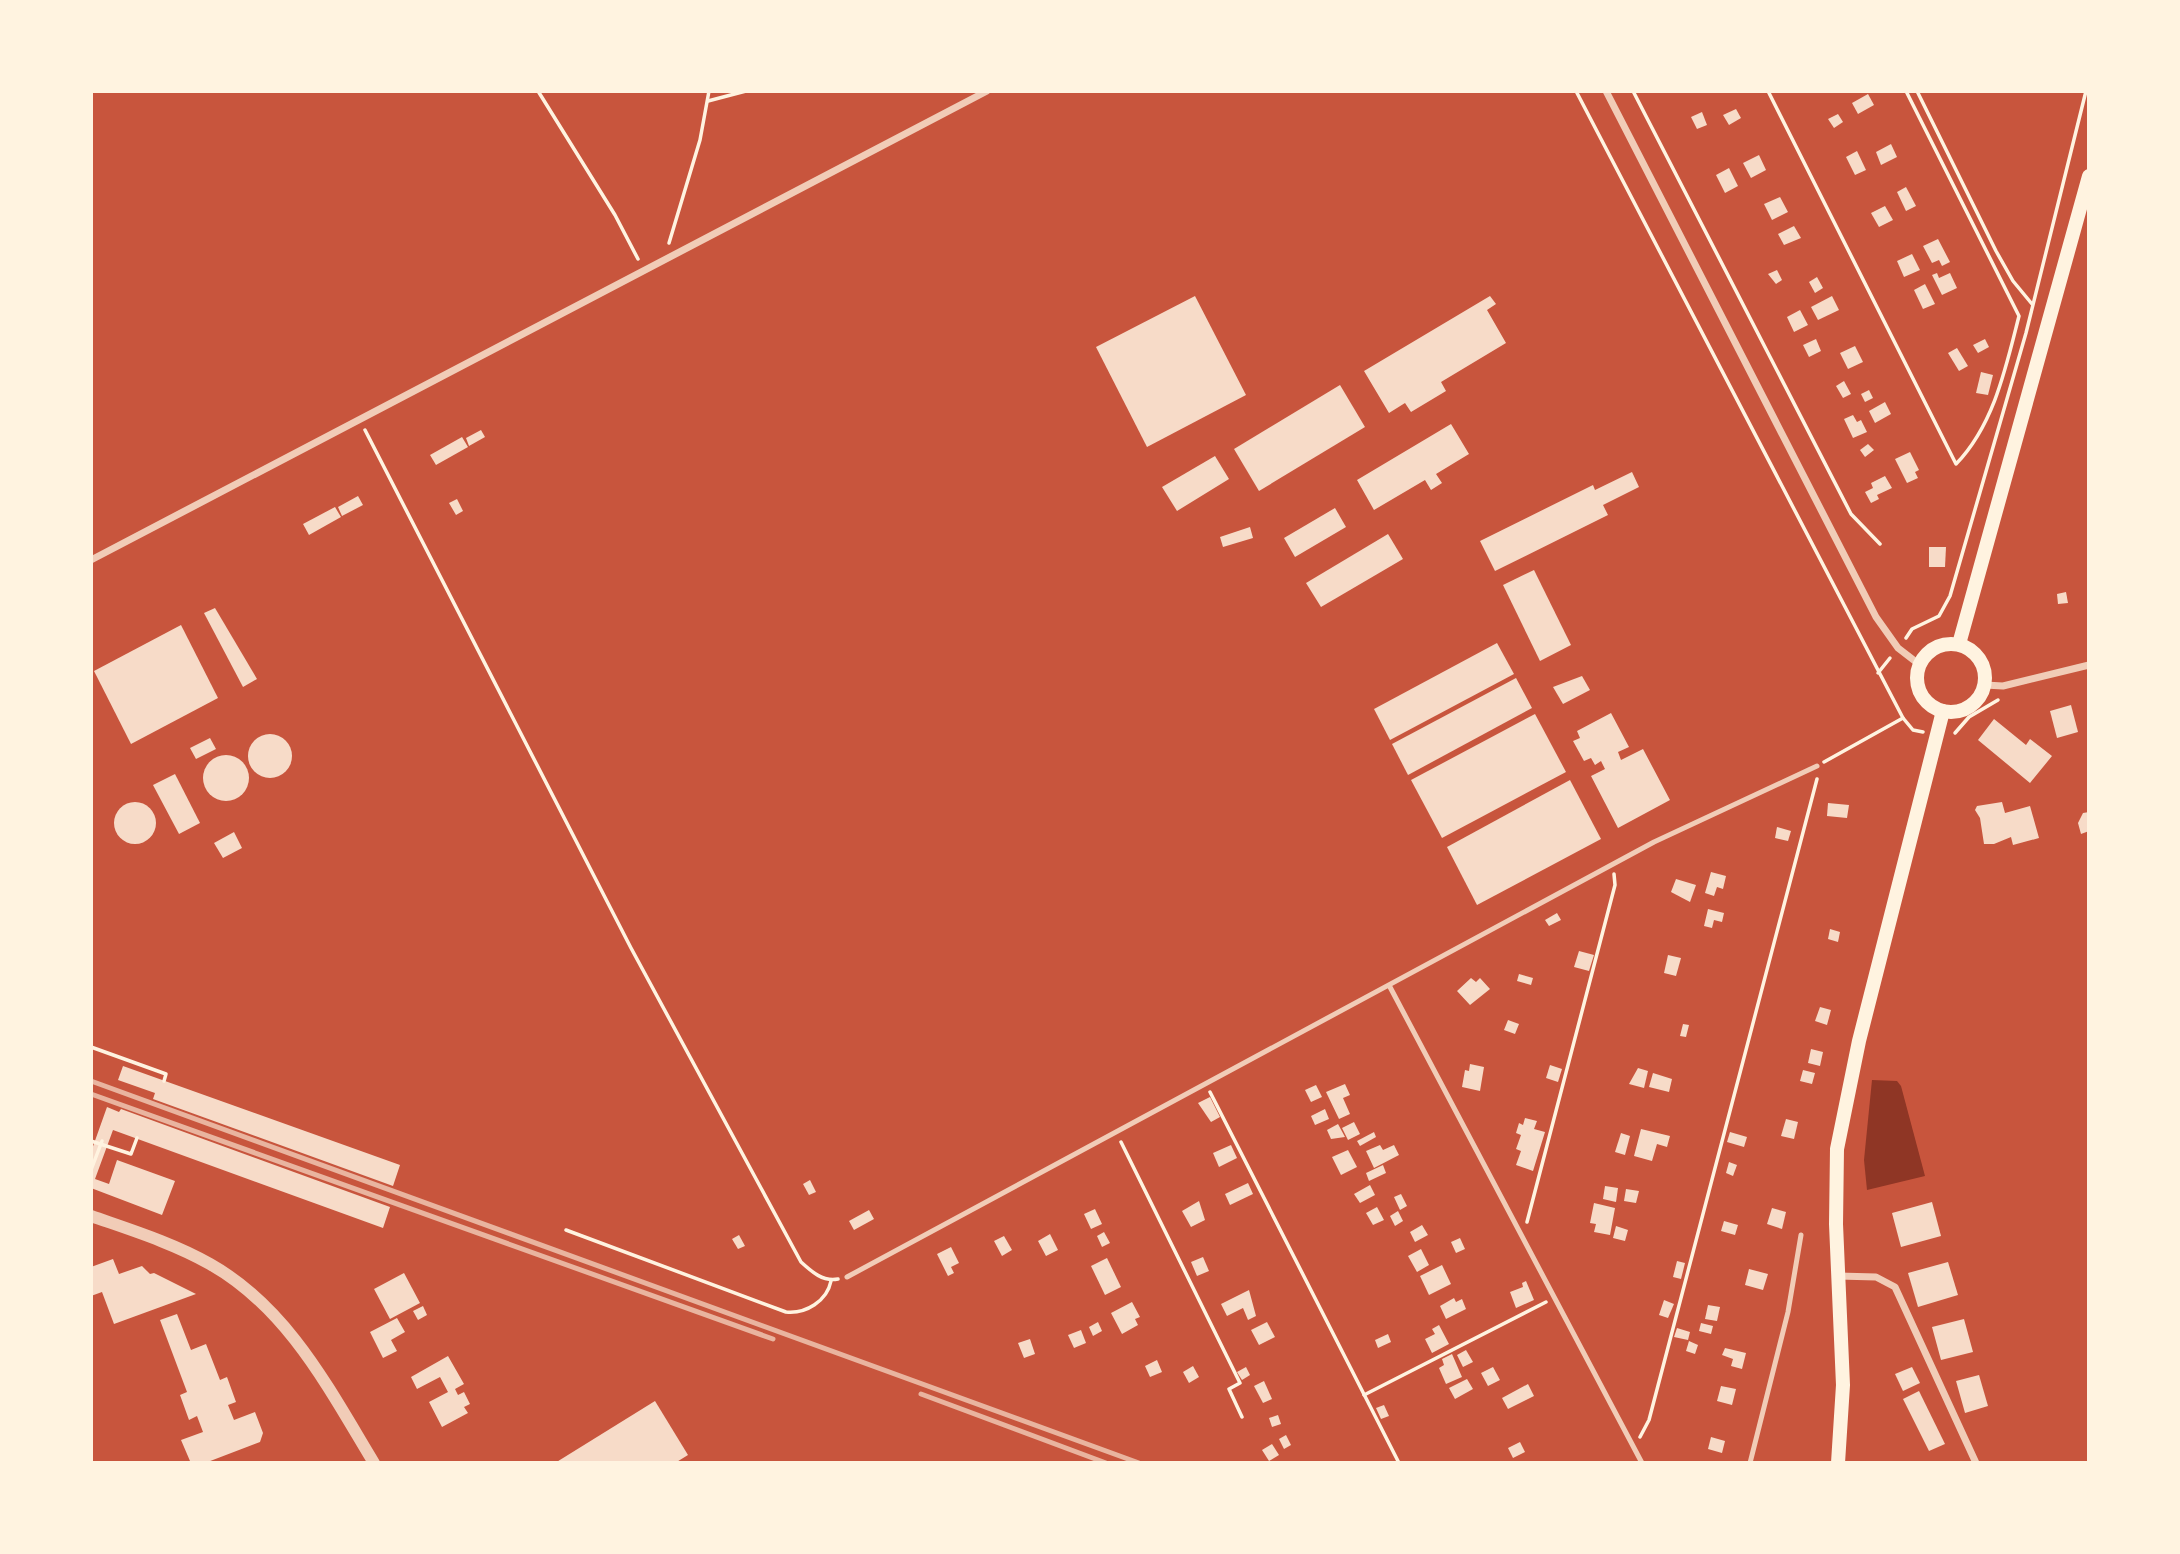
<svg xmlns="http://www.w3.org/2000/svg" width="2180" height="1554" viewBox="0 0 2180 1554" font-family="Karla,sans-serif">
  <rect width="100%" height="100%" fill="#c8553d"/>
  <path fill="#8f3625" d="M 1872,1080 L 1897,1081 L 1901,1086 L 1925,1176 L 1867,1190 L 1864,1160 Z"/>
  <g fill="#f7dbc8">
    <path d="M 1868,94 L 1874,105 L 1858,114 L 1852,103 Z"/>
    <path d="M 1736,109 L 1741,118 L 1729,125 L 1723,115 Z"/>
    <path d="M 1702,112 L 1707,125 L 1697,129 L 1691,117 Z"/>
    <path d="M 1838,114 L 1843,122 L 1834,128 L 1828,119 Z"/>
    <path d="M 1891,144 L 1897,157 L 1881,165 L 1876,152 Z"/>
    <path d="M 1857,151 L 1866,170 L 1855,175 L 1846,157 Z"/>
    <path d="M 1759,155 L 1766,170 L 1751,178 L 1743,163 Z"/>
    <path d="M 1729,168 L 1738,186 L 1725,193 L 1716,175 Z"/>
    <path d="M 1906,187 L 1916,206 L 1906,211 L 1897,192 Z"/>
    <path d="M 1780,197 L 1788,212 L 1772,220 L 1764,204 Z"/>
    <path d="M 1885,206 L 1893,220 L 1879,227 L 1871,213 Z"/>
    <path d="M 1794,226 L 1801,238 L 1784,245 L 1778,234 Z"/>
    <path d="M 1938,239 L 1950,262 L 1942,266 L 1939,260 L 1932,263 L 1923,246 Z"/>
    <path d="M 1912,254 L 1920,270 L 1904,277 L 1897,261 Z"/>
    <path d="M 1777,270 L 1782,280 L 1776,284 L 1768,274 Z"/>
    <path d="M 1937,273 L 1939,278 L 1950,273 L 1957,288 L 1942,295 L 1932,275 Z"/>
    <path d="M 1817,277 L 1823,288 L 1815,293 L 1809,282 Z"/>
    <path d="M 1925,284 L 1935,304 L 1923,309 L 1914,290 Z"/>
    <path d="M 1195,296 L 1246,395 L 1147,447 L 1096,347 Z"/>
    <path d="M 1490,296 L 1496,304 L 1487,310 L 1506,343 L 1441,382 L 1446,391 L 1411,412 L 1405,403 L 1389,413 L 1364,371 Z"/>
    <path d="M 1832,296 L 1839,310 L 1818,320 L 1811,307 Z"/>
    <path d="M 1800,310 L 1808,325 L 1794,332 L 1787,317 Z"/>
    <path d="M 1816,339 L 1821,351 L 1809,357 L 1803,345 Z"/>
    <path d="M 1985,339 L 1989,347 L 1978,353 L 1973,345 Z"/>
    <path d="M 1855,346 L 1863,362 L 1848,369 L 1840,353 Z"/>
    <path d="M 1957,348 L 1968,366 L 1959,371 L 1948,353 Z"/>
    <path d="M 1981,372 L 1993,375 L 1988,395 L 1976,393 Z"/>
    <path d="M 1844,381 L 1851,394 L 1843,398 L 1836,386 Z"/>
    <path d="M 1340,385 L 1365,427 L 1259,491 L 1234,449 Z"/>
    <path d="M 1869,390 L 1873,398 L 1865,402 L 1861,394 Z"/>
    <path d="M 1885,402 L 1891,414 L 1875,423 L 1869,411 Z"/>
    <path d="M 1853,415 L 1857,422 L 1861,420 L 1867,432 L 1853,438 L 1844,419 Z"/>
    <path d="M 1451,424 L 1469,454 L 1436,474 L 1442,483 L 1431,490 L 1425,480 L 1374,510 L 1357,480 Z"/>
    <path d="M 481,430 L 485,437 L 469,446 L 466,438 Z"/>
    <path d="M 462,437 L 468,447 L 436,465 L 430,455 Z"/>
    <path d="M 1868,444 L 1874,450 L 1865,457 L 1860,450 Z"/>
    <path d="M 1910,452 L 1919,470 L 1915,472 L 1918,478 L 1907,483 L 1895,459 Z"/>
    <path d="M 1215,456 L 1229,479 L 1177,511 L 1162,487 Z"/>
    <path d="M 1632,472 L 1639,487 L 1603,505 L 1608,515 L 1495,571 L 1480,541 L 1593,485 L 1595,490 Z"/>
    <path d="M 1885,476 L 1892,488 L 1877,495 L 1879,499 L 1871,503 L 1865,492 L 1873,488 L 1871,483 Z"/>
    <path d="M 358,496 L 363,505 L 342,516 L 338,507 Z"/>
    <path d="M 457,499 L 463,511 L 456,515 L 449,503 Z"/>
    <path d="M 335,507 L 341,517 L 309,535 L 303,524 Z"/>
    <path d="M 1335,508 L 1346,527 L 1295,557 L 1284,538 Z"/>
    <path d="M 1250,527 L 1253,538 L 1223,547 L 1220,537 Z"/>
    <path d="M 1388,534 L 1403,559 L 1321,607 L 1306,583 Z"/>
    <path d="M 1929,547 L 1946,547 L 1945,567 L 1929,567 Z"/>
    <path d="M 1534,570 L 1571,645 L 1540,661 L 1503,585 Z"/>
    <path d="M 2066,592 L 2068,603 L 2058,604 L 2057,594 Z"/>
    <path d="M 215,608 L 257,679 L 243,687 L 204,613 Z"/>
    <path d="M 181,625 L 218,698 L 131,744 L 94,671 Z"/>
    <path d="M 1497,643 L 1514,674 L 1390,740 L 1374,709 Z"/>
    <path d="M 1582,676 L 1590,690 L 1563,704 L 1553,687 Z"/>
    <path d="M 1516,678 L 1532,708 L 1408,775 L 1392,744 Z"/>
    <path d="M 2071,705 L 2078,732 L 2057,738 L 2050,711 Z"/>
    <path d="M 1611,713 L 1629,747 L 1618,752 L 1621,760 L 1643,749 L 1670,800 L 1618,828 L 1591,776 L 1605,769 L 1601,761 L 1595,765 L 1591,758 L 1584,761 L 1573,741 L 1580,738 L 1577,731 Z"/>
    <path d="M 1535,714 L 1566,772 L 1442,838 L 1411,780 Z"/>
    <path d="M 1994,719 L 2026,745 L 2030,739 L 2052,756 L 2030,783 L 1978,740 Z"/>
    <circle cx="270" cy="756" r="22"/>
    <path d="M 210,738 L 216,749 L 196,759 L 190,748 Z"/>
    <circle cx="226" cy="778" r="23"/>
    <path d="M 175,774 L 200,823 L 179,834 L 153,785 Z"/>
    <path d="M 1570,780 L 1601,839 L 1477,905 L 1447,847 Z"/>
    <circle cx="135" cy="823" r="21"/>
    <path d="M 2002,802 L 2005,813 L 2030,806 L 2039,838 L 2013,845 L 2011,837 L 1994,844 L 1984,844 L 1980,818 L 1975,810 L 1977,806 Z"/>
    <path d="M 1828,803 L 1849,805 L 1847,818 L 1827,816 Z"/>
    <path d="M 2089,812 L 2089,831 L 2081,834 L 2078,823 L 2083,813 Z"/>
    <path d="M 1777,827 L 1791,831 L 1788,841 L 1775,838 Z"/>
    <path d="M 234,832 L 242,848 L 223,858 L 214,843 Z"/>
    <path d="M 1711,872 L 1726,876 L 1723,889 L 1717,887 L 1714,896 L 1705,893 Z"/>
    <path d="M 1676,879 L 1696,885 L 1690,902 L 1671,892 Z"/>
    <path d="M 1708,909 L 1724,913 L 1722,922 L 1714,920 L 1712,928 L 1704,926 Z"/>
    <path d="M 1557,913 L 1561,920 L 1549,926 L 1545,920 Z"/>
    <path d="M 1830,929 L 1840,932 L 1838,942 L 1828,939 Z"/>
    <path d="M 1579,951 L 1594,955 L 1589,971 L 1574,967 Z"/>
    <path d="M 1668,955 L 1681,958 L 1676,976 L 1664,973 Z"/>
    <path d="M 1519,974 L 1533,978 L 1531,985 L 1517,981 Z"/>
    <path d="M 1471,978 L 1476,982 L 1480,978 L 1490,989 L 1470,1005 L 1457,991 Z"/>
    <path d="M 1820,1007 L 1831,1010 L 1827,1025 L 1815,1021 Z"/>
    <path d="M 1508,1020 L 1519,1024 L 1515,1034 L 1504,1030 Z"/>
    <path d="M 1683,1024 L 1689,1025 L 1686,1037 L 1680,1036 Z"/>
    <path d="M 1811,1049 L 1823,1052 L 1820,1066 L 1808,1063 Z"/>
    <path d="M 1470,1064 L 1484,1067 L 1480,1091 L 1462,1087 L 1465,1070 L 1469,1071 Z"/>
    <path d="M 1550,1065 L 1562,1069 L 1558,1082 L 1546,1078 Z"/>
    <path d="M 123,1066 L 400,1165 L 393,1186 L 153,1099 L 155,1093 L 118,1080 Z"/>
    <path d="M 1638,1068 L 1648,1071 L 1644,1088 L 1629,1084 Z"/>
    <path d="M 1803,1070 L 1815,1073 L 1812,1084 L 1800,1081 Z"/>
    <path d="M 1653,1073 L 1672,1079 L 1669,1092 L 1649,1087 Z"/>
    <path d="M 1345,1084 L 1350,1095 L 1343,1098 L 1350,1114 L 1339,1119 L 1326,1092 Z"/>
    <path d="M 1316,1085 L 1322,1097 L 1311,1102 L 1305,1090 Z"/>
    <path d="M 1210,1097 L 1220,1117 L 1211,1122 L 1198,1103 Z"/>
    <path d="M 107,1107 L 119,1112 L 121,1109 L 390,1207 L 383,1228 L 113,1130 L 95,1179 L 109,1184 L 117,1160 L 175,1181 L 162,1215 L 91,1188 L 91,1152 Z"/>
    <path d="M 1325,1109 L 1329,1119 L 1315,1125 L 1311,1116 Z"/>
    <path d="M 1525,1118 L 1537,1121 L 1534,1129 L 1545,1132 L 1533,1171 L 1516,1165 L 1521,1151 L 1516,1149 L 1521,1135 L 1516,1133 L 1519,1123 L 1523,1125 Z"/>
    <path d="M 1786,1119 L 1798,1122 L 1794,1139 L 1781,1136 Z"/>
    <path d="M 1354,1122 L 1360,1134 L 1348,1140 L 1342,1128 Z"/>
    <path d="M 1338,1124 L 1345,1137 L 1331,1139 L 1327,1130 Z"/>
    <path d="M 1641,1129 L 1670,1136 L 1667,1147 L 1657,1144 L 1652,1161 L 1634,1156 Z"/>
    <path d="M 1374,1132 L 1376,1137 L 1360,1146 L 1357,1141 Z"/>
    <path d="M 1730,1132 L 1747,1137 L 1744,1147 L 1727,1142 Z"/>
    <path d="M 1621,1133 L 1630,1136 L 1625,1155 L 1615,1152 Z"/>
    <path d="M 1231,1145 L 1237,1158 L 1219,1167 L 1213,1153 Z"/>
    <path d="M 1380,1145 L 1383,1150 L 1394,1145 L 1399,1155 L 1374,1168 L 1366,1151 Z"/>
    <path d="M 1348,1150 L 1357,1167 L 1341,1175 L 1332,1157 Z"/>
    <path d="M 1729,1162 L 1737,1165 L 1733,1176 L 1726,1173 Z"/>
    <path d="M 1383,1165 L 1386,1173 L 1369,1181 L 1366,1173 Z"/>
    <path d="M 810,1180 L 816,1192 L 809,1195 L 803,1184 Z"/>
    <path d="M 1248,1183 L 1253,1194 L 1230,1205 L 1225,1194 Z"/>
    <path d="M 1370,1185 L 1375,1195 L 1360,1203 L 1354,1194 Z"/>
    <path d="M 1605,1186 L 1618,1188 L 1616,1202 L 1603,1199 Z"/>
    <path d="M 1626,1189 L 1639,1191 L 1636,1203 L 1624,1201 Z"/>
    <path d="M 1401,1194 L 1407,1206 L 1400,1210 L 1394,1197 Z"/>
    <path d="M 1199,1201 L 1205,1220 L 1191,1227 L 1182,1211 Z"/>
    <path d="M 1932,1202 L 1941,1236 L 1901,1247 L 1892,1213 Z"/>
    <path d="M 1594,1203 L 1615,1208 L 1610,1235 L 1594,1232 L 1596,1224 L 1590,1223 Z"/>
    <path d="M 1377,1207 L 1384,1220 L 1373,1225 L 1366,1213 Z"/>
    <path d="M 1772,1208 L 1786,1212 L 1782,1229 L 1767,1224 Z"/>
    <path d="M 1095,1209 L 1102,1224 L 1091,1229 L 1084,1214 Z"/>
    <path d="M 869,1210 L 874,1219 L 854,1230 L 849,1221 Z"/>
    <path d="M 1398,1211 L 1403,1221 L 1395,1226 L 1390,1216 Z"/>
    <path d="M 1724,1221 L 1738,1225 L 1735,1235 L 1721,1231 Z"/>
    <path d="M 1422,1225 L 1428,1235 L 1415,1242 L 1410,1232 Z"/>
    <path d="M 1616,1226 L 1628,1230 L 1625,1241 L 1613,1238 Z"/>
    <path d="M 1104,1232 L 1110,1243 L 1102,1247 L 1097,1236 Z"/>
    <path d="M 1050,1234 L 1058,1250 L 1046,1256 L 1038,1241 Z"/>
    <path d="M 739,1235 L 745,1246 L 738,1249 L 732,1239 Z"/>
    <path d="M 1004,1236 L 1012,1250 L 1002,1256 L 994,1241 Z"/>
    <path d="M 1460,1238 L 1465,1249 L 1456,1253 L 1451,1242 Z"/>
    <path d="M 951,1247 L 959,1263 L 951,1267 L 954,1273 L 948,1276 L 937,1254 Z"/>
    <path d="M 1421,1249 L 1429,1265 L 1417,1272 L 1408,1256 Z"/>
    <path d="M 1203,1257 L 1209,1271 L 1197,1276 L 1191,1262 Z"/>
    <path d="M 1107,1258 L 1121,1287 L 1105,1295 L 1091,1266 Z"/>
    <path d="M 113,1259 L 119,1274 L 142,1266 L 150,1274 L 154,1273 L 196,1294 L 114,1324 L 102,1292 L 91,1296 L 91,1267 Z"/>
    <path d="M 1677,1261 L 1685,1263 L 1681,1279 L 1673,1277 Z"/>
    <path d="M 1948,1262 L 1958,1295 L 1918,1307 L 1908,1273 Z"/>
    <path d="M 1442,1265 L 1451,1284 L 1429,1295 L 1420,1276 Z"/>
    <path d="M 1749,1269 L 1768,1274 L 1763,1290 L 1745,1285 Z"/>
    <path d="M 404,1273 L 420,1303 L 390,1319 L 374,1289 Z"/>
    <path d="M 1526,1281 L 1534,1300 L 1516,1308 L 1510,1292 L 1523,1287 L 1522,1283 Z"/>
    <path d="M 1249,1290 L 1256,1316 L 1248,1320 L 1243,1308 L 1227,1316 L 1221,1304 Z"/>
    <path d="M 1454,1298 L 1456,1302 L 1462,1299 L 1466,1309 L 1446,1319 L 1440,1306 Z"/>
    <path d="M 1664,1300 L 1674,1304 L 1668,1318 L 1659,1315 Z"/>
    <path d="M 1132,1302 L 1140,1317 L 1135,1319 L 1138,1325 L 1122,1334 L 1111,1313 Z"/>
    <path d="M 1708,1305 L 1720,1307 L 1717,1321 L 1705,1319 Z"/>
    <path d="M 423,1306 L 427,1315 L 418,1320 L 413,1311 Z"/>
    <path d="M 177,1314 L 191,1350 L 206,1344 L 220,1380 L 227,1377 L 236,1402 L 228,1405 L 234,1420 L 255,1412 L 263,1433 L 260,1442 L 205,1463 L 190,1461 L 181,1440 L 203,1432 L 197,1416 L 189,1420 L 180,1395 L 187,1392 L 160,1320 Z"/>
    <path d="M 397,1318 L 405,1332 L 391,1340 L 397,1351 L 383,1358 L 370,1332 Z"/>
    <path d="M 1964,1319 L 1973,1352 L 1941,1360 L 1932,1327 Z"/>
    <path d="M 1098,1322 L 1102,1331 L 1093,1336 L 1089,1327 Z"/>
    <path d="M 1267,1322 L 1275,1337 L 1259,1345 L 1251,1330 Z"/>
    <path d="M 1701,1323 L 1713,1326 L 1711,1334 L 1699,1331 Z"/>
    <path d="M 1439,1325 L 1449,1344 L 1432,1353 L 1425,1339 L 1435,1334 L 1432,1329 Z"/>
    <path d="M 1677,1328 L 1690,1332 L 1688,1340 L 1674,1337 Z"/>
    <path d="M 1081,1330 L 1086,1343 L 1074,1348 L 1068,1335 Z"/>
    <path d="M 1388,1334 L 1391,1342 L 1378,1348 L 1375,1340 Z"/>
    <path d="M 1030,1339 L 1035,1354 L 1024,1358 L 1018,1343 Z"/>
    <path d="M 1689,1341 L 1698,1345 L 1695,1354 L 1686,1351 Z"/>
    <path d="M 1725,1348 L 1746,1353 L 1742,1369 L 1731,1366 L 1733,1359 L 1722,1355 Z"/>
    <path d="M 1466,1350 L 1473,1362 L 1463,1367 L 1457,1355 Z"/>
    <path d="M 1452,1354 L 1462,1377 L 1446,1384 L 1439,1368 L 1444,1365 L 1442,1359 Z"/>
    <path d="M 448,1356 L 464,1384 L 455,1389 L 458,1395 L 464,1392 L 470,1404 L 464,1407 L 468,1413 L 442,1427 L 429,1402 L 448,1392 L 440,1377 L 417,1389 L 411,1377 Z"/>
    <path d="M 1157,1360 L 1162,1372 L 1150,1377 L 1145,1366 Z"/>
    <path d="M 1193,1366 L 1199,1377 L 1189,1383 L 1183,1372 Z"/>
    <path d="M 1246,1367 L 1250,1375 L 1242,1380 L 1237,1372 Z"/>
    <path d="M 1493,1367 L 1500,1380 L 1488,1386 L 1481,1373 Z"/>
    <path d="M 1912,1367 L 1920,1383 L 1903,1391 L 1895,1374 Z"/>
    <path d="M 1979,1375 L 1988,1406 L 1965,1413 L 1956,1381 Z"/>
    <path d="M 1467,1379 L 1473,1389 L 1455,1399 L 1449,1388 Z"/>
    <path d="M 1264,1381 L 1272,1399 L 1263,1403 L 1254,1386 Z"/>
    <path d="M 1528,1384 L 1534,1396 L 1508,1409 L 1502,1398 Z"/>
    <path d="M 1721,1386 L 1736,1389 L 1732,1405 L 1717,1401 Z"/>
    <path d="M 1919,1391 L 1945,1444 L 1929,1451 L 1903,1399 Z"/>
    <path d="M 655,1401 L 688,1455 L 675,1463 L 555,1463 Z"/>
    <path d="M 1384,1405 L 1389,1416 L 1381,1419 L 1376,1408 Z"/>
    <path d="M 1278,1415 L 1281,1424 L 1272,1427 L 1269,1418 Z"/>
    <path d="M 1286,1435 L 1291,1445 L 1284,1449 L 1279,1439 Z"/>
    <path d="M 1711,1437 L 1725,1441 L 1722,1453 L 1708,1449 Z"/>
    <path d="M 1520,1442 L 1525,1452 L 1513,1458 L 1508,1448 Z"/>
    <path d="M 1272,1444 L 1279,1455 L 1269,1461 L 1262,1450 Z"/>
  </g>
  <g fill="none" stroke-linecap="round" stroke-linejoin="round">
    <g stroke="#fff3e0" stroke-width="3.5">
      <path d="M 538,91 L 615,215 L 638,259"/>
      <path d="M 1576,91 L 1903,718 L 1913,730 L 1923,732"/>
      <path d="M 1633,91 L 1851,514 L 1880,544"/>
      <path d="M 1768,91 L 1956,464 C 1994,425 2006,367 2019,316 L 1906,91"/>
      <path d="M 1917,91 L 1996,251 L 2013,281 L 2032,304"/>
      <path d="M 708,101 L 746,91"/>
      <path d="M 669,243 L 700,140 L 709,91"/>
      <path d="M 365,430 L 631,948 L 801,1262 C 812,1272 823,1282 838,1279"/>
      <path d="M 1906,638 L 1912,629 L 1939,616 L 1950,596 L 2026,333 L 2086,91"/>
      <path d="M 1878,673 L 1890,658"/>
      <path d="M 1955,733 L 1969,717 L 1998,700"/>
      <path d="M 1824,762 L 1903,718"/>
      <path d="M 91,1047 L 166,1074 L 164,1081"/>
      <path d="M 1210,1092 L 1399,1463"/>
      <path d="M 91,1141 L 131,1154 L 137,1138"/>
      <path d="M 1121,1142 L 1240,1383 L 1229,1389 L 1242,1417"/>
      <path d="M 91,1170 L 102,1141"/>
      <path d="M 1527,1222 L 1615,885 L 1614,874"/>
      <path d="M 566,1230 L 786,1312 C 806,1314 827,1301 831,1281"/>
      <path d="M 1364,1395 L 1546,1302"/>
      <path d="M 1640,1437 L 1649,1420 L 1817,779"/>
    </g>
    <g stroke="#f1ccb7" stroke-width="5">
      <path d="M 1390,987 L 1642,1463"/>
      <path d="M 847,1277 L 1654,842 L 1817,766"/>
      <path d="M 1750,1463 L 1788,1312 L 1801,1235"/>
    </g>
    <g stroke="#f1ccb7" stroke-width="7">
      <path d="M 1606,91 L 1876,617 L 1898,648 L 1920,665"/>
      <path d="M 91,560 L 987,91"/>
      <path d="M 1985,685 L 2003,686 L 2089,665"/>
      <path d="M 1838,1276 L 1876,1277 L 1895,1287 L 1976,1463"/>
    </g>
    <path stroke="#f1ccb7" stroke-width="12" d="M 91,1216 C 131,1230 173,1243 210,1264 C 288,1308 329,1389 374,1463"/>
    <g stroke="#fff3e0" stroke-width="14">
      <circle cx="1951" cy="678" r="34"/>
      <path d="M 1959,644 L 2089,176"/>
      <path d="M 1838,1463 L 1843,1385 L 1836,1224 L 1837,1149 L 1859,1041 L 1943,711"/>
    </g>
    <g stroke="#e9b49f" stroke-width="5">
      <path d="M 91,1081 L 1139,1463"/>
      <path d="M 91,1094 L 773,1339"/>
      <path d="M 921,1394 L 1106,1463"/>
    </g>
  </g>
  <rect width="2180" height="1554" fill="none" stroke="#fff3e0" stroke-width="186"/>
</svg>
